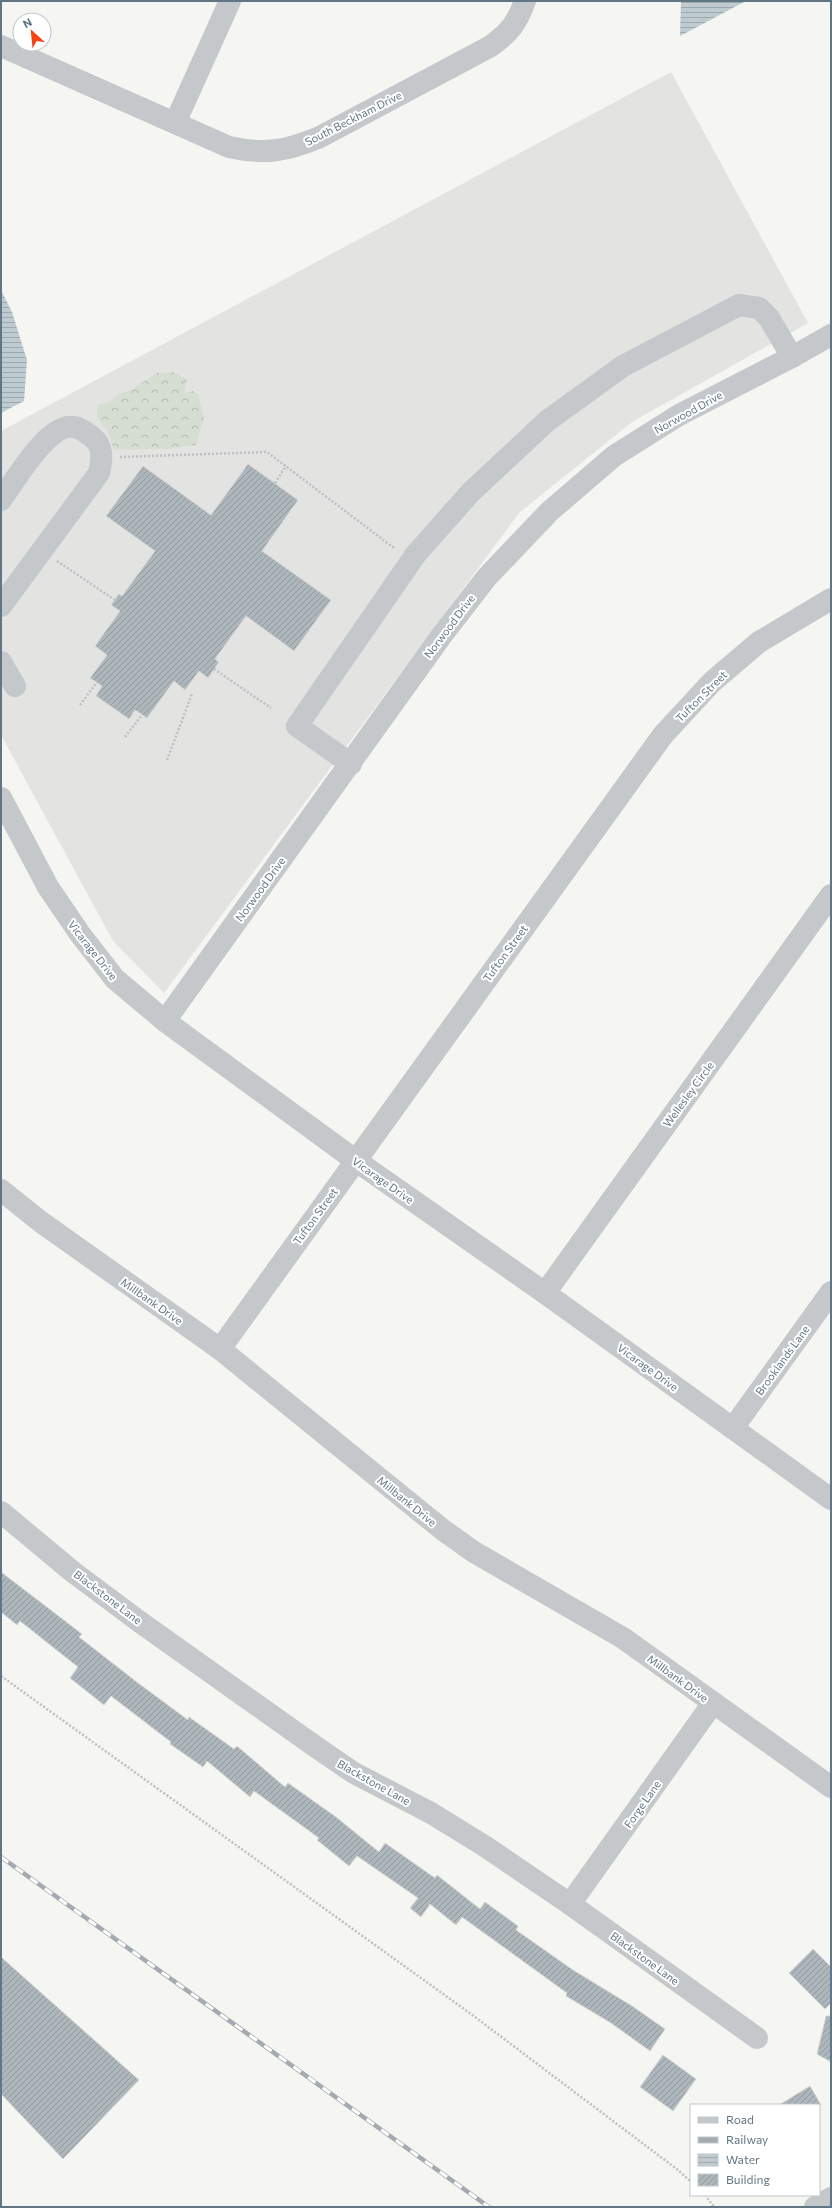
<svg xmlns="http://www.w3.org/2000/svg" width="832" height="2208" viewBox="0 0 832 2208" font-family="Commissioner,sans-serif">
  <defs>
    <pattern id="forest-crowns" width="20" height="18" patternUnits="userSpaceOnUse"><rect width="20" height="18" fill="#d6ded2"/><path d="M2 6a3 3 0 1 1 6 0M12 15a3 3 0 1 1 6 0" fill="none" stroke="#b1b9b0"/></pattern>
    <pattern id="water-rules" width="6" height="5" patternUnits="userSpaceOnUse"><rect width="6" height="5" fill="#becbd0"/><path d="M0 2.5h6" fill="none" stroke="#9ea9ae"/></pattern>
    <pattern id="building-hatch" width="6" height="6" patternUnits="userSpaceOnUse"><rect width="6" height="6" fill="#adb6bb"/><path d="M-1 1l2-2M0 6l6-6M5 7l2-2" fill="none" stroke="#90999e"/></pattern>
  </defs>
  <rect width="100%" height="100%" fill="#f5f5f1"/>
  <path fill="#e3e4e2" d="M 671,72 L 808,323 L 632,422 L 519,513 L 164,993 L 113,941 L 1,735 L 1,431 Z"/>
  <path fill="url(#forest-crowns)" d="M 173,372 L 187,379 L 184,393 L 193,391 L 198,394 L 204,418 L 196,445 L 169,449 L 114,450 L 107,430 L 97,417 L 98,405 L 109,402 L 119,394 L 133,389 L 156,373 Z"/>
  <g fill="url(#water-rules)">
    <path d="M 681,1 L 746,1 L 680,36 Z"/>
    <path d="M 1,290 L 12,312 L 27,360 L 24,401 L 1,413 Z"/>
  </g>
  <g fill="url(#building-hatch)" stroke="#d7d6d4">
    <path d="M 248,464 L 298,500 L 262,551 L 331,600 L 294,651 L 246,616 L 215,659 L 219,662 L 208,678 L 199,671 L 185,690 L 174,681 L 147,718 L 135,710 L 129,719 L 96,696 L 102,686 L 90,678 L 107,655 L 95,646 L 120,611 L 111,605 L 119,594 L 122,596 L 155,551 L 106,516 L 143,466 L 211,515 Z"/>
    <path d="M 1,1572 L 82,1634 L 79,1637 L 138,1683 L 188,1720 L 189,1717 L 234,1749 L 237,1746 L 285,1787 L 288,1783 L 336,1817 L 379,1852 L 385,1843 L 435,1878 L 437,1875 L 480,1909 L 485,1902 L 518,1926 L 516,1930 L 573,1970 L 632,2006 L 665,2029 L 650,2051 L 611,2023 L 566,1996 L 567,1993 L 462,1917 L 456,1925 L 430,1904 L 421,1917 L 410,1908 L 418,1898 L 357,1856 L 349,1866 L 317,1840 L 319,1838 L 254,1791 L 250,1797 L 207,1761 L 203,1767 L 170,1744 L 171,1742 L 111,1696 L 104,1705 L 70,1678 L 78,1667 L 20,1621 L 17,1625 L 1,1612 Z"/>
    <path d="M 813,1949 L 831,1967 L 831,2003 L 825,2009 L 789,1973 Z"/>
    <path d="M 1,1957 L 139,2080 L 63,2159 L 1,2094 Z"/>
    <path d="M 826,2016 L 831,2016 L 831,2062 L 817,2054 Z"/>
    <path d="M 663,2055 L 696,2079 L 673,2111 L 640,2087 Z"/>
    <path d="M 810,2086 L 821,2105 L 779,2105 Z"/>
  </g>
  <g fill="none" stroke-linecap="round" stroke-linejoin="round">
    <g stroke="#bdc0c2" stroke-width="2.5" stroke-dasharray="2 2" stroke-linecap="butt">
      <path d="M 120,457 L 267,452 L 394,548"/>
      <path d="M 275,483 L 286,466"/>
      <path d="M 57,561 L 115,600"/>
      <path d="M 214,669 L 271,708"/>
      <path d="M 80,705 L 97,682"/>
      <path d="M 125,737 L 142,715"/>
      <path d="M 167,760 L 192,694"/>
      <path d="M 1,1676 L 471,2014 L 678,2170 L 691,2182"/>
      <path d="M 705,2195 L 714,2207"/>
    </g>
    <g stroke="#c4c8cb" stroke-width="22">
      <path d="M 1,46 L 229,147 C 265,155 287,151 320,137 L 491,46 C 510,32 517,23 525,1"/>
      <path d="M 175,123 L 230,1"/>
      <path d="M 1,500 C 15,481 48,422 74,427 C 81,428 87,433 92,437 C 104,446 102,460 99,473 L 1,606"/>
      <path d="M 1,662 L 15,686"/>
      <path d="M 351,764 L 297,726 L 416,554 L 471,492 L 547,421 L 623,366 L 739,305 L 759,308 L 769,318 L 792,357"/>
      <path d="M 1,798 L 48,887 L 80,934 L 115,979 L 165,1021 L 355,1160 L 545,1293 L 831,1499"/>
      <path d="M 165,1021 L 442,635 L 487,577 L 550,511 L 614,456 L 679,415 L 792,357 L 831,335"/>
      <path d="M 1,1190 L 41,1222 L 220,1349 L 443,1530 L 474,1552 L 623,1638 L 831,1787"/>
      <path d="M 545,1293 L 831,895"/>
      <path d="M 220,1349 L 663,735 L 712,682 L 759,642 L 831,599"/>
      <path d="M 733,1428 L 831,1292"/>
      <path d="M 1,1512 L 73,1572 L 140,1622 L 316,1747 L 354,1773 L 431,1813 L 483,1845 L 570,1904 L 757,2038"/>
      <path d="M 570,1904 L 713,1703"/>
      <path d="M 815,2207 L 831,2198"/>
    </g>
    <defs>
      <path id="rail" d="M 1,1857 L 489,2207"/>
    </defs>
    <use href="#rail" stroke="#a4abb0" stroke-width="4.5"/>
    <use href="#rail" stroke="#fff" stroke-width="3" stroke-dasharray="9" stroke-linecap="butt"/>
  </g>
  <g text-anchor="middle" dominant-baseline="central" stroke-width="4" stroke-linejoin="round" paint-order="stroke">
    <g font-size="11" fill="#617685" stroke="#fff">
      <text transform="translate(353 118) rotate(-27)">South Beckham Drive</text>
      <text transform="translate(688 412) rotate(-29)">Norwood Drive</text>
      <text transform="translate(449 626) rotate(-53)">Norwood Drive</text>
      <text transform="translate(701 696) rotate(-45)">Tufton Street</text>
      <text transform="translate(260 889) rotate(-54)">Norwood Drive</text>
      <text transform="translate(93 950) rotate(52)">Vicarage Drive</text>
      <text transform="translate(505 953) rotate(-54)">Tufton Street</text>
      <text transform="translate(688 1094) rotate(-54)">Wellesley Circle</text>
      <text transform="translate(383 1180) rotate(35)">Vicarage Drive</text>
      <text transform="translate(315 1216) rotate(-54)">Tufton Street</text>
      <text transform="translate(152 1301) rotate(35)">Millbank Drive</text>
      <text transform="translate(782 1360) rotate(-54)">Brooklands Lane</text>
      <text transform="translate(648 1367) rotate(36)">Vicarage Drive</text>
      <text transform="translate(407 1501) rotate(39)">Millbank Drive</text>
      <text transform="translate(108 1597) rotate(37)">Blackstone Lane</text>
      <text transform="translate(678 1678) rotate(36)">Millbank Drive</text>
      <text transform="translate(374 1782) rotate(29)">Blackstone Lane</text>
      <text transform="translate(642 1804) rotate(-55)">Forge Lane</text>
      <text transform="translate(645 1958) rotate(36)">Blackstone Lane</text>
    </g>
  </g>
  <rect width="832" height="2208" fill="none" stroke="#617685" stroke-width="4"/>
  <rect x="690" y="2104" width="130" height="92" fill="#ffffff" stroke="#c0c8ce"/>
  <rect x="698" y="2117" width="20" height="6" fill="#c4c8cb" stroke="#c0c8ce"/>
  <text x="726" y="2124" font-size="12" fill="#617685">Road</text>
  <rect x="698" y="2137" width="20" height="6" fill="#a4abb0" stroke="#c0c8ce"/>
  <text x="726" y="2144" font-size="12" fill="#617685">Railway</text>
  <rect x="698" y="2154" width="20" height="12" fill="url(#water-rules)" stroke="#c0c8ce"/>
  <text x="726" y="2164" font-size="12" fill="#617685">Water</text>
  <rect x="698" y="2174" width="20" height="12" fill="url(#building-hatch)" stroke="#c0c8ce"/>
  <text x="726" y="2184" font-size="12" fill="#617685">Building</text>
  <g transform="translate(32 32) rotate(333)"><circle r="19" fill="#ffffff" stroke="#c0c8ce"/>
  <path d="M0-3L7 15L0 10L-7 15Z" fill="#f44213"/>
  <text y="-6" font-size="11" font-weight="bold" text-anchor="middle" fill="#617685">N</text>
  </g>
</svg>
